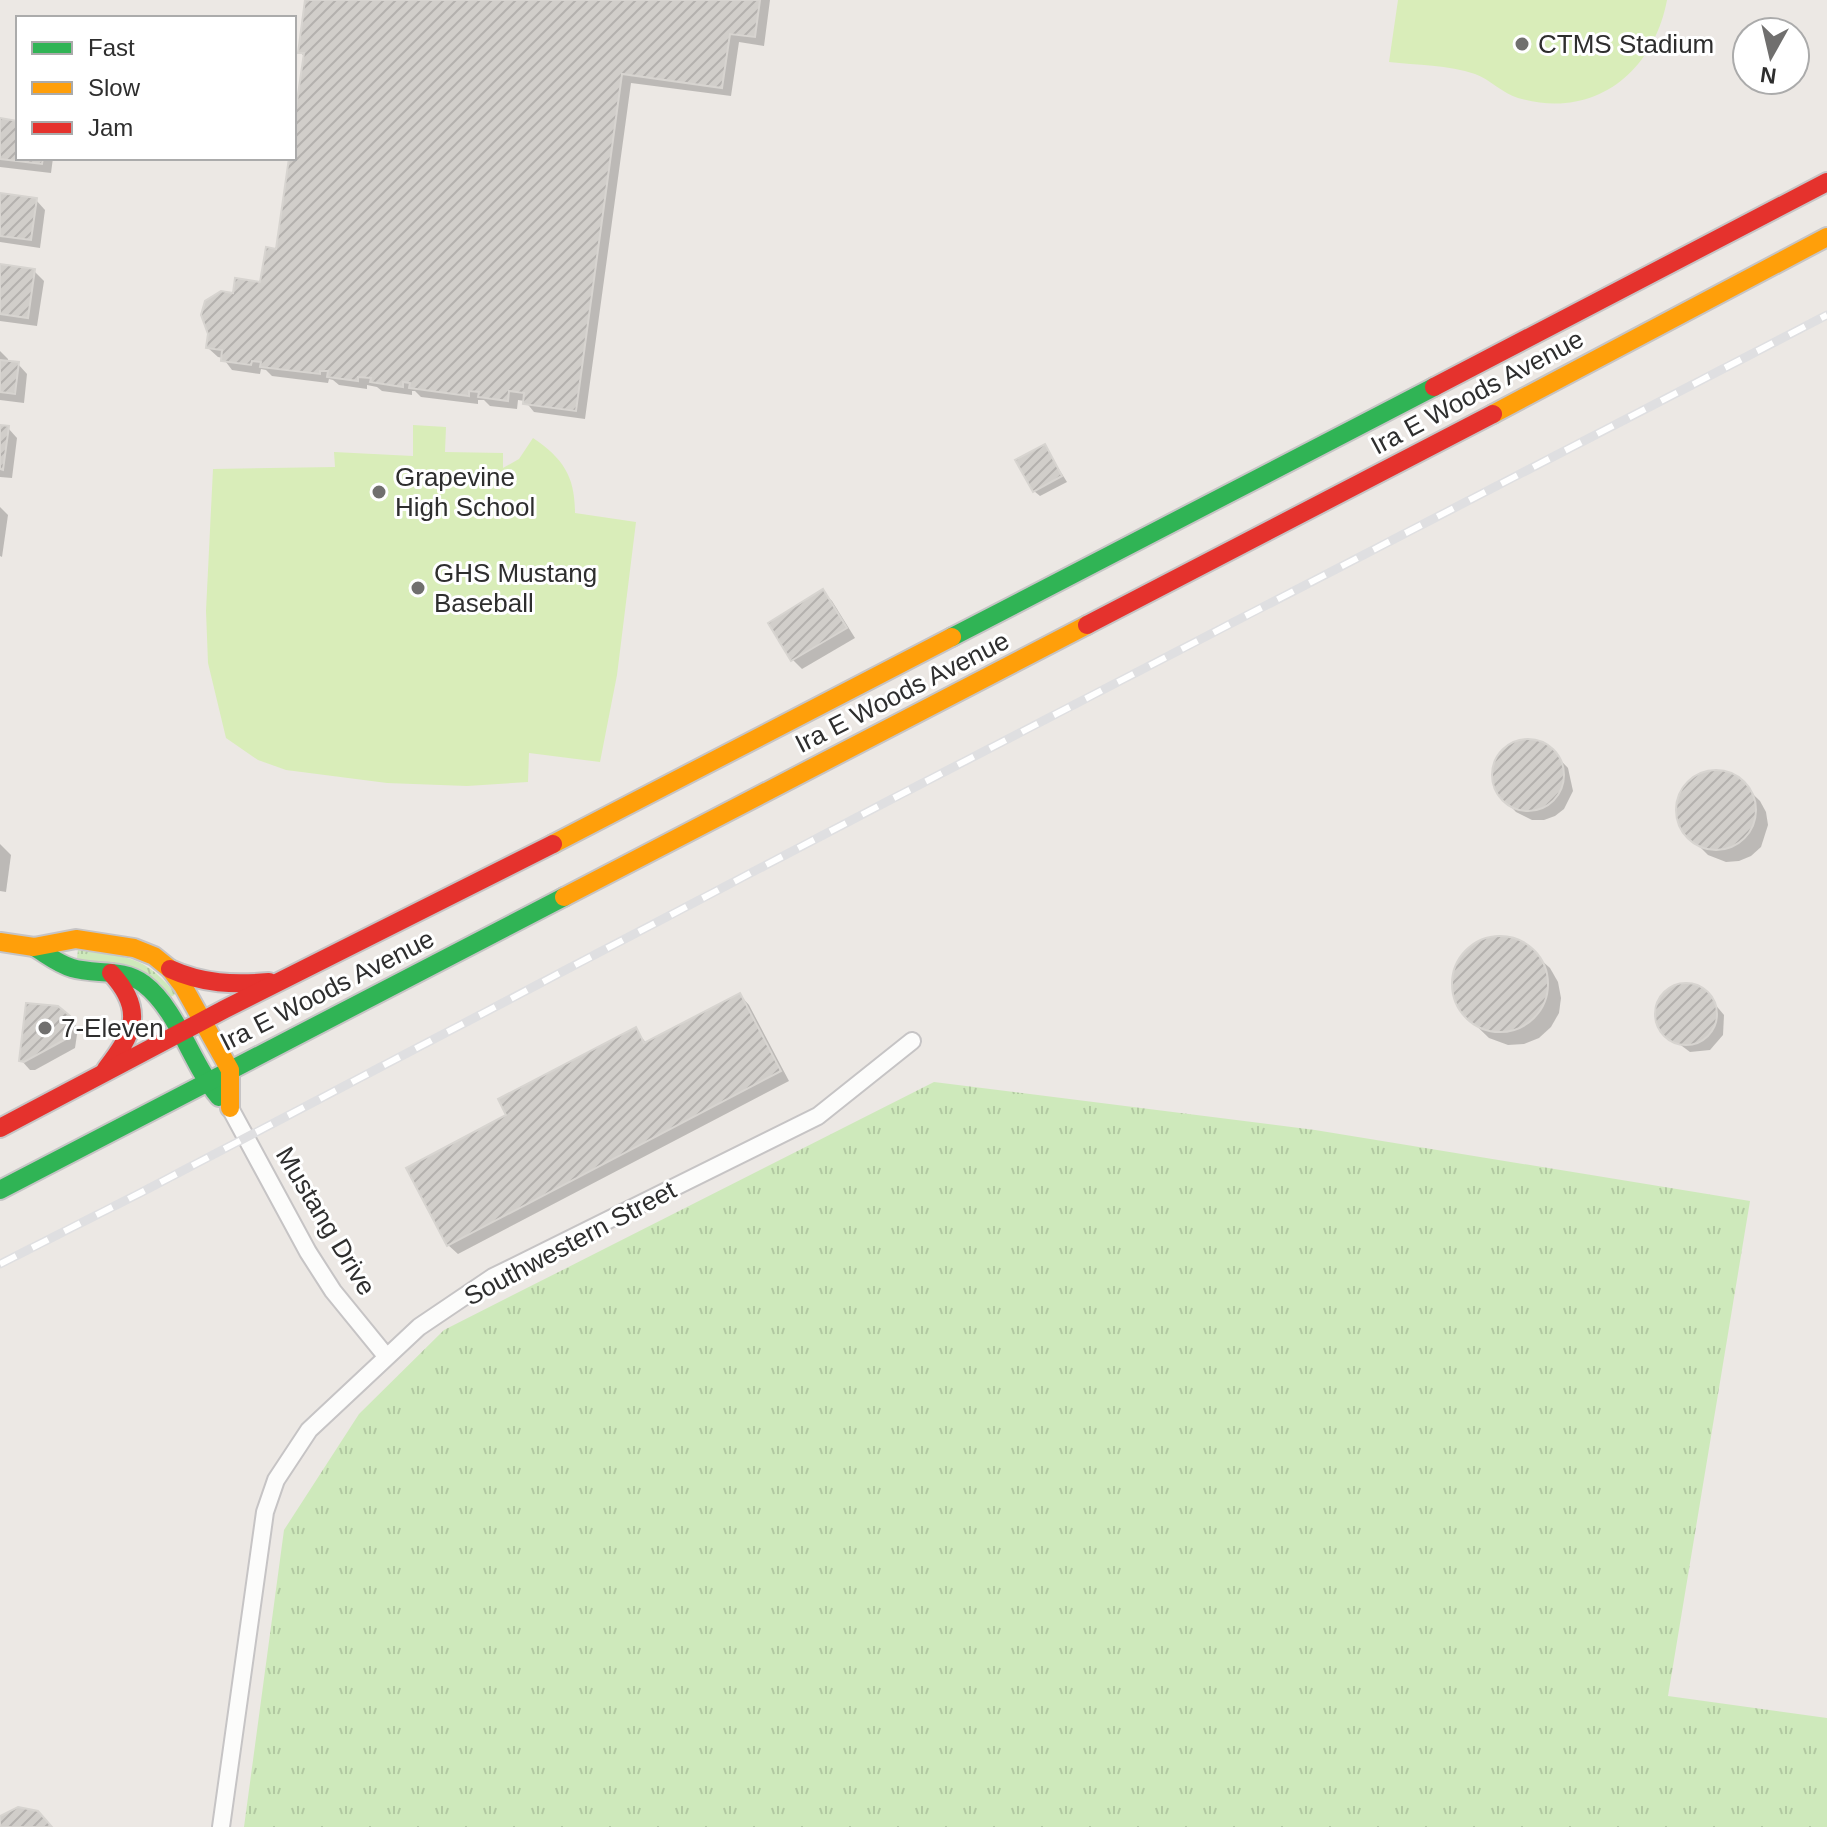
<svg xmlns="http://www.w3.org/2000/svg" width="1827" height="1827" viewBox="0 0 1827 1827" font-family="Arial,sans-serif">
  <defs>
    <pattern id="grass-tufts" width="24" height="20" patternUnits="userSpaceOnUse" patternTransform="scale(2)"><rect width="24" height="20" fill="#cee9bb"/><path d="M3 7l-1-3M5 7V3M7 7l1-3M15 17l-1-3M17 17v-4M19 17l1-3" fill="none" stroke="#b1c8a1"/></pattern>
    <pattern id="building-hatch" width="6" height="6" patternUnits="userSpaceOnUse" patternTransform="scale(2)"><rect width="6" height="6" fill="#d1ceca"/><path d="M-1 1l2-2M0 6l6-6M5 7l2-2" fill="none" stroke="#b4b1ae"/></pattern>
  </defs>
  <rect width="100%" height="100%" fill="#ece8e4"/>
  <g fill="url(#grass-tufts)">
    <path d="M 78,950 C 126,957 143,954 176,994 L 169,998 L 77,958 Z"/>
    <path d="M 934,1082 L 1315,1130 L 1750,1201 L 1668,1696 L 1827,1718 L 1827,1827 L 244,1827 L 284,1530 L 359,1414 L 444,1330 Z"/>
  </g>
  <g fill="#d9edb9">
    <path d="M 1398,0 L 1667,0 C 1653,74 1593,120 1518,98 C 1502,93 1491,80 1475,74 C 1449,65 1416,65 1389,62 Z"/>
    <path d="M 413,425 L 446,427 L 445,452 L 503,453 L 503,468 L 519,459 L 533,438 C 564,459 575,477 575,513 L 636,522 L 617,675 L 600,762 L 529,753 L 528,782 L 467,786 L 387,783 L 286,770 L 258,760 L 226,738 L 208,663 L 206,611 L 213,469 L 335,467 L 334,452 L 413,456 Z"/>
  </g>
  <g fill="#0003">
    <path d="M 307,0 L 770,0 L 764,46 L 739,42 L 731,96 L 631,83 L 585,419 L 534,412 L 525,401 L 518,400 L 517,409 L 490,406 L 484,400 L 478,400 L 478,404 L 421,397 L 415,391 L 412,391 L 412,395 L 382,391 L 377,387 L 367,385 L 367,389 L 339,385 L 333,380 L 329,379 L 328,383 L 272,376 L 266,370 L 261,369 L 260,374 L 232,370 L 223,358 L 218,357 L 208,348 L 234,295 L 262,284 L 278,251 L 291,158 L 294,158 L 294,136 L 305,57 L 300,52 Z"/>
    <path d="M 0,120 L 18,123 L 18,158 L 53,158 L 51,173 L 0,167 Z"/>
    <path d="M 0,195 L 36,200 L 45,210 L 40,248 L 0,242 Z"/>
    <path d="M 0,266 L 34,271 L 44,281 L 37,326 L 0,321 Z"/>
    <path d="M 0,351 L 8,359 L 8,363 L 18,364 L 27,374 L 24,403 L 0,400 Z"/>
    <path d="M 0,427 L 8,428 L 17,438 L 12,478 L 0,477 Z"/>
    <path d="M 1045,447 L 1067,482 L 1040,496 L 1034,491 Z"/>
    <path d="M 0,507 L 8,515 L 2,557 L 0,556 Z"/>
    <path d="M 823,592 L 832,601 L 855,638 L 802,669 L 793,660 Z"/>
    <path d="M 1523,742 L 1535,742 L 1549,748 L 1568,768 L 1573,791 L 1564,809 L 1555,816 L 1544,820 L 1532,820 L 1516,812 L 1498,793 L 1494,769 L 1498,758 L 1512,745 Z"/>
    <path d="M 1721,772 L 1736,778 L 1760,801 L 1766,812 L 1768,825 L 1761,847 L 1751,856 L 1739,861 L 1726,862 L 1708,855 L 1685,832 L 1679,820 L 1678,807 L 1686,787 L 1695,778 L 1708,773 Z"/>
    <path d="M 0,844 L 11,855 L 6,892 L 0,891 Z"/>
    <path d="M 1507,938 L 1523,944 L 1550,968 L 1558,982 L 1561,998 L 1559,1013 L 1551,1027 L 1539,1038 L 1524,1044 L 1508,1045 L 1489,1038 L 1463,1013 L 1456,999 L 1453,982 L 1457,967 L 1463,955 L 1475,944 L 1491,939 Z"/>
    <path d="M 1682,985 L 1692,985 L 1708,996 L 1724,1015 L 1723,1035 L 1710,1050 L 1690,1052 L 1662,1031 L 1657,1012 L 1664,994 Z"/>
    <path d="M 740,995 L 749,1005 L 789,1081 L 458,1254 L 448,1245 L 509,1116 L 635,1029 L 647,1044 Z"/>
    <path d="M 68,1018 L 78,1028 L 75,1048 L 35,1070 L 30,1070 L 21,1060 Z"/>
  </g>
  <g fill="url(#building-hatch)" stroke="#d7d4d0" stroke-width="2">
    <path d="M 305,0 L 760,0 L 755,37 L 730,34 L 722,88 L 622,74 L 576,411 L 523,404 L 524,393 L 509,391 L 508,401 L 478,397 L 479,392 L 469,391 L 469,396 L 409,388 L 410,383 L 403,382 L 403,387 L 370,382 L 371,378 L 358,377 L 358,381 L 327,377 L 328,371 L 320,371 L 320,374 L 260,367 L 261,362 L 252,361 L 251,365 L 221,361 L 222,350 L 206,348 L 208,334 L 201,315 L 205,301 L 221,291 L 233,293 L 235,278 L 260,282 L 266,247 L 276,249 L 289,158 L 294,158 L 294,122 L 304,53 L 298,53 Z"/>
    <path d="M 0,118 L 18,121 L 18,158 L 43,158 L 42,164 L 0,159 Z"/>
    <path d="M 0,193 L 37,198 L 31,240 L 0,236 Z"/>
    <path d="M 0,264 L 35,269 L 28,318 L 0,314 Z"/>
    <path d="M 0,360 L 19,362 L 15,394 L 0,392 Z"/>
    <path d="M 0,425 L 9,426 L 3,470 L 0,469 Z"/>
    <path d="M 1045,444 L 1062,476 L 1033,492 L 1015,460 Z"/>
    <path d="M 823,589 L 847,628 L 791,661 L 768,623 Z"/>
    <circle cx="1528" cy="775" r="36"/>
    <circle cx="1716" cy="810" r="40"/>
    <circle cx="1500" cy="984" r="48"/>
    <circle cx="1686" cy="1014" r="31"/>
    <path d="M 740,993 L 781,1071 L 447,1246 L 406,1168 L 506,1115 L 498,1099 L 636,1027 L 644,1043 Z"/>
    <path d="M 26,1003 L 58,1006 L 70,1016 L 66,1039 L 24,1062 L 19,1061 Z"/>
    <path d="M 18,1807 L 38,1811 L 52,1827 L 0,1827 L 0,1816 Z"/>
  </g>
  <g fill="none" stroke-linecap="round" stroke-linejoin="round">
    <defs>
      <g id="street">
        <path d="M 230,1108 L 308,1252 L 333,1291 L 386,1356"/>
        <path d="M 221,1827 L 265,1512 L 276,1480 L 309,1430 L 419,1327 L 493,1277 L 818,1116 L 912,1041"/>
      </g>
      <g id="fast">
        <path d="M 952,637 L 1434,387"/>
        <path d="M 34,947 C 46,954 58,964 72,968 C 95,975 123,968 144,984 C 178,1010 191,1064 219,1097"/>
        <path d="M 0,1190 L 564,897"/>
      </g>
      <g id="slow">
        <path d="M 1493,414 L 1827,237"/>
        <path d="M 553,844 L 952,637"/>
        <path d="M 564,897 L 1087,625"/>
        <path d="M 0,942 L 34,947 L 76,939 L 134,948 L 154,956 L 170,969 L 183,986 L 230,1070 L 230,1108"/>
      </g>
      <g id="jam">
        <path d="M 1434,387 L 1827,182"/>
        <path d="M 1087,625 L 1493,414"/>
        <path d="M 170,969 C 203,984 234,985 269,982"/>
        <path d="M 106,1069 C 134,1033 145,1010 111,973"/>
        <path d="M 0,1128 L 225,1009 L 553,844"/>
      </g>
    </defs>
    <use href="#street" stroke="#c6c4c5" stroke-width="20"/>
    <use href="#fast" stroke="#c6c4c5" stroke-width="22"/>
    <use href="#slow" stroke="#c6c4c5" stroke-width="22"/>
    <use href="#jam" stroke="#c6c4c5" stroke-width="22"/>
    <use href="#street" stroke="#fcfcfb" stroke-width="16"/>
    <use href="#fast" stroke="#30b455" stroke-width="18"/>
    <use href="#slow" stroke="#ff9f0a" stroke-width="18"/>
    <use href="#jam" stroke="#e5322d" stroke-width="18"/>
    <defs>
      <path id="rail" d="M 0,1264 L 142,1192 L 890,800 L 1827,315"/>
    </defs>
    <use href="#rail" stroke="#dfdfe1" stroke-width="9"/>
    <use href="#rail" stroke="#fff" stroke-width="6" stroke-dasharray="18" stroke-linecap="butt"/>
  </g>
  <g fill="#706f6e" stroke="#fff" stroke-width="3">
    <circle cx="1522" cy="44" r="8"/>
    <circle cx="379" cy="492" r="8"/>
    <circle cx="418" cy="588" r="8"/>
    <circle cx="45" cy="1028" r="8"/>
  </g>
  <g text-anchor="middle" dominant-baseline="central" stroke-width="6" stroke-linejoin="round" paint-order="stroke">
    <g font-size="26" fill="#2e2e2e" stroke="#fff" text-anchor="start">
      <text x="1538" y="44">CTMS Stadium</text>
      <text x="395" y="477">Grapevine<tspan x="395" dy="30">High School</tspan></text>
      <text x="434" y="573">GHS Mustang<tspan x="434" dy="30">Baseball</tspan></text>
      <text x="61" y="1028">7-Eleven</text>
    </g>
    <g font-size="26" fill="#2e2e2e" stroke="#fff">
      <text transform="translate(1477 392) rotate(-28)">Ira E Woods Avenue</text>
      <text transform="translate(902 692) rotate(-27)">Ira E Woods Avenue</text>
      <text transform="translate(327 990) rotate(-27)">Ira E Woods Avenue</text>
      <text transform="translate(326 1221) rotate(59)">Mustang Drive</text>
      <text transform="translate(570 1243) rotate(-28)">Southwestern Street</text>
    </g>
  </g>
  <rect x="16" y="16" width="280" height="144" fill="#ffffff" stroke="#ababab" stroke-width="2"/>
  <rect x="32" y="42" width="40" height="12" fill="#30b455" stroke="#ababab" stroke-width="2"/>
  <text x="88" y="56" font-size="24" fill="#2e2e2e">Fast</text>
  <rect x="32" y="82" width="40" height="12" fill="#ff9f0a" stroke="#ababab" stroke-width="2"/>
  <text x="88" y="96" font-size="24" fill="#2e2e2e">Slow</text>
  <rect x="32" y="122" width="40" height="12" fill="#e5322d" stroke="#ababab" stroke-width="2"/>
  <text x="88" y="136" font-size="24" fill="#2e2e2e">Jam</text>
  <g transform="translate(1771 56) rotate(188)"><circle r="38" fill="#ffffff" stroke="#ababab" stroke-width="2"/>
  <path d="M0-6L14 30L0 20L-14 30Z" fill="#706f6e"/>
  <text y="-12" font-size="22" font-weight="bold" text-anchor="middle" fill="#2e2e2e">N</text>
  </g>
</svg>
